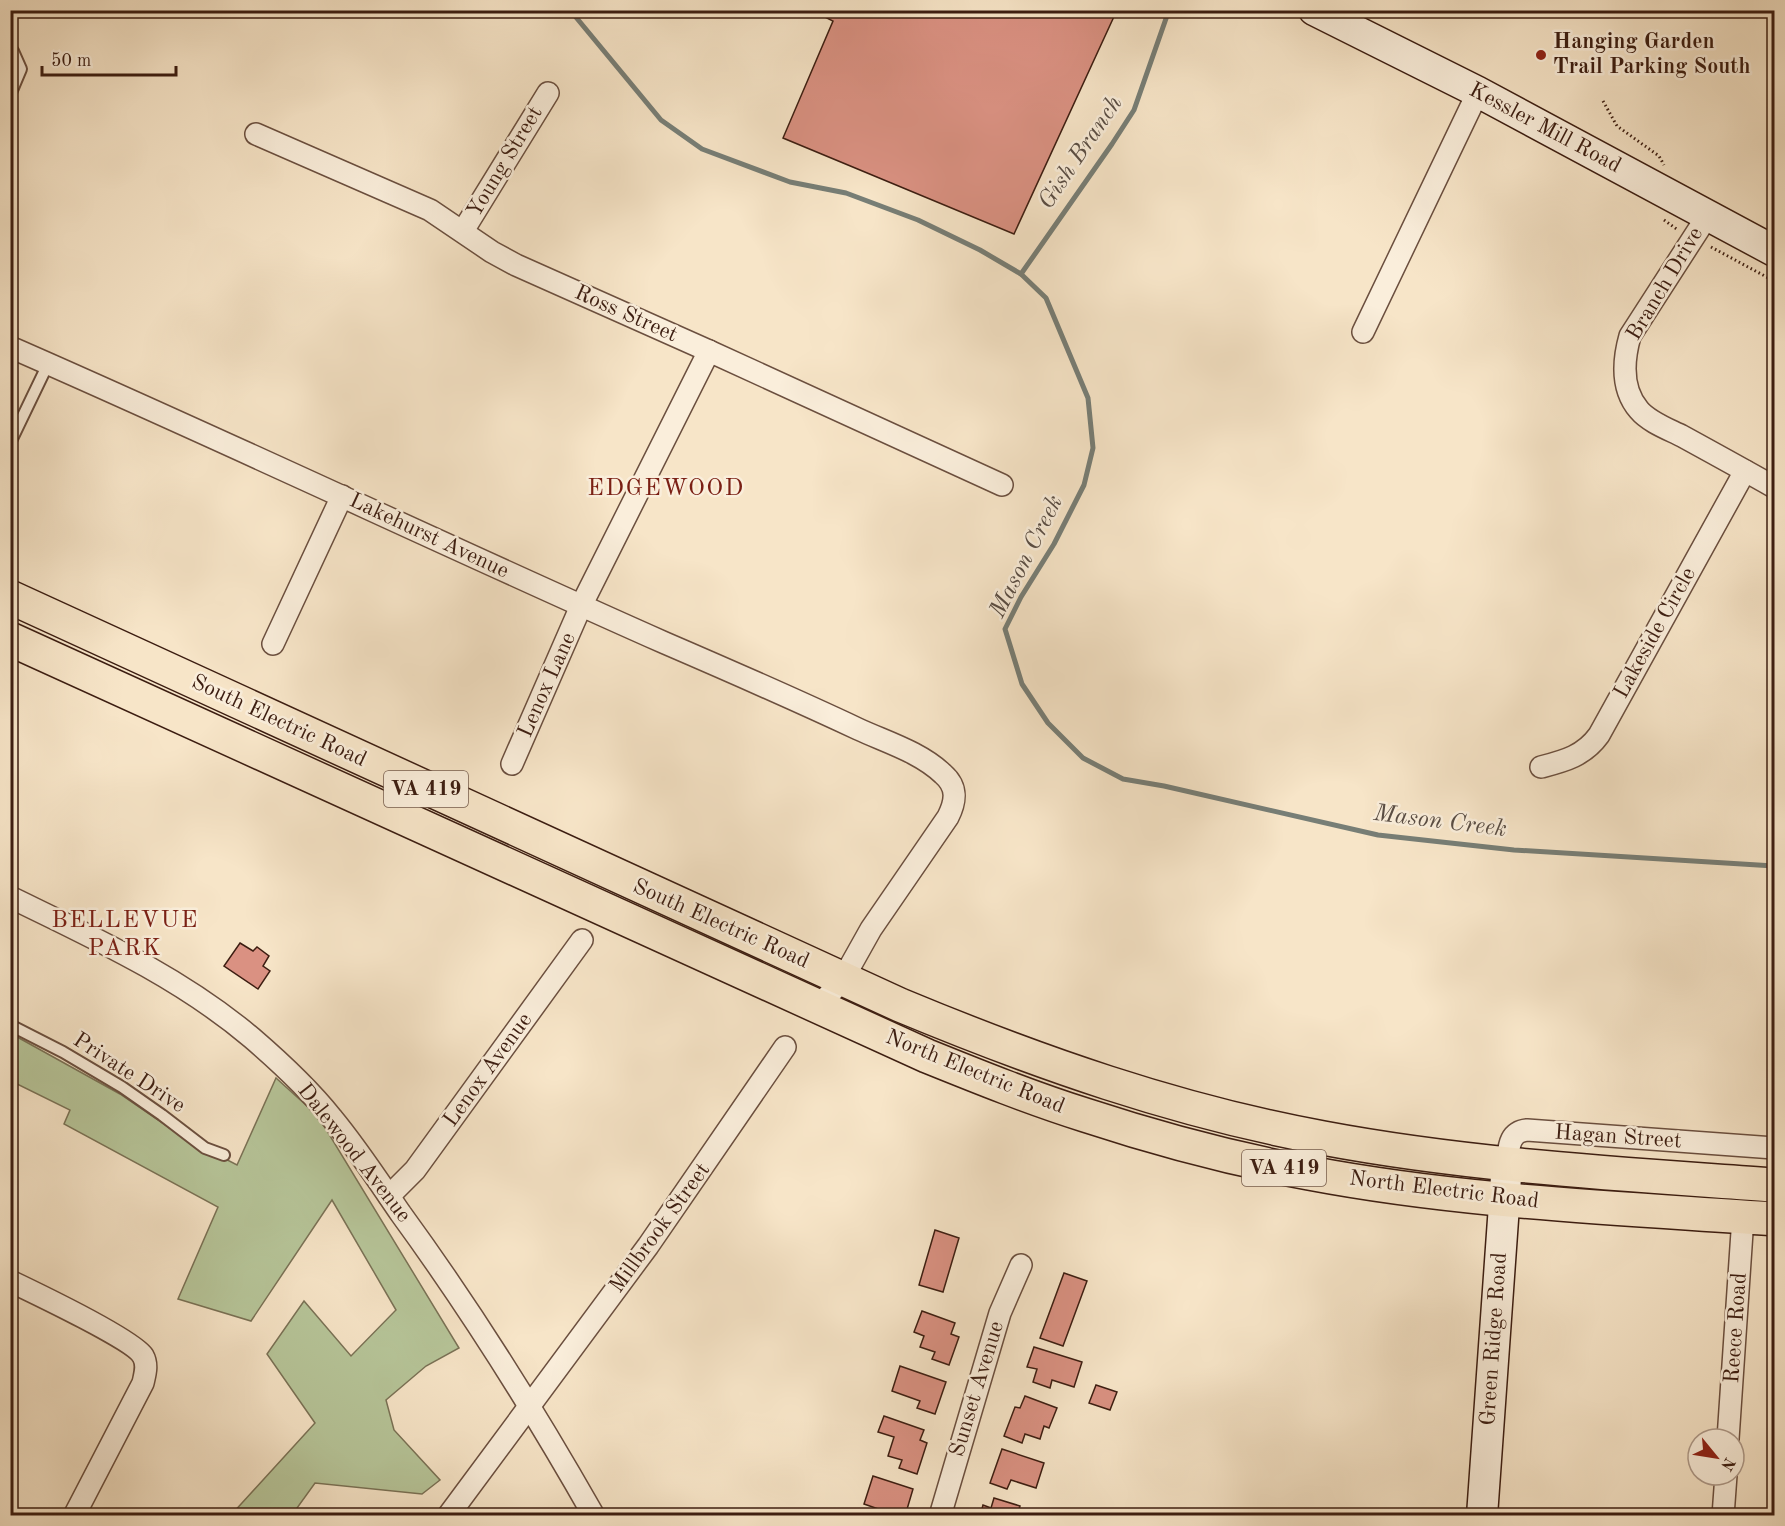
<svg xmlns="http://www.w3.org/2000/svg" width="1785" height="1526" viewBox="0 0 1785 1526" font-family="'Old Standard TT',serif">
  <rect width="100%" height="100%" fill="#f7e5c8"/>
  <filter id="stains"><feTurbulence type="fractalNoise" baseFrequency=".00333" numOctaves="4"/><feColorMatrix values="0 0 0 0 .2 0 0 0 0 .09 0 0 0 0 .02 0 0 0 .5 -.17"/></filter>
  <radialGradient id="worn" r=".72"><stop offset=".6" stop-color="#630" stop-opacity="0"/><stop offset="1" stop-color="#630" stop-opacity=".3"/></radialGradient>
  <path fill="#b7c69a" stroke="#7a7256" stroke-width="1.5" d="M 10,1033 L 120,1094 L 183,1137 L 237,1165 L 276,1078 L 318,1116 L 459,1348 L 426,1366 L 386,1400 L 394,1430 L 440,1480 L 422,1494 L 315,1483 L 292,1515 L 231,1515 L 315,1423 L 267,1354 L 304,1301 L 351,1356 L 396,1310 L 332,1200 L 251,1321 L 178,1299 L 218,1207 L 64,1124 L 70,1110 L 11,1081 Z"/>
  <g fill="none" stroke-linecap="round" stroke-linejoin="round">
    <g stroke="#777e76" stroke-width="5">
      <path d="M 570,10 L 661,120 L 702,149 L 790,182 L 846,193 L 918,220 L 980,250 L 1021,274 L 1046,298 L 1088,398 L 1093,448 L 1084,485 L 1054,544 L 1021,597 L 1005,629 L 1022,684 L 1048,723 L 1083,758 L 1123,779 L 1164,786 L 1378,835 L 1514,850 L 1774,866"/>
      <path d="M 1021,274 L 1112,144 L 1134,110 L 1169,10"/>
    </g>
  </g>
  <g fill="#da9182" stroke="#3c1d11" stroke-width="1.5">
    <path d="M 811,10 L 1117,10 L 1014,234 L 783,138 L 833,21 Z"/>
    <path d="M 240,943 L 253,951 L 257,947 L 269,956 L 263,966 L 270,971 L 258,989 L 224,966 Z"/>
    <path d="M 935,1230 L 959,1238 L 943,1292 L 919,1285 Z"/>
    <path d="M 1064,1273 L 1087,1281 L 1063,1346 L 1040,1338 Z"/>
    <path d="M 922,1311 L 955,1323 L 951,1334 L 959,1337 L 949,1365 L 932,1359 L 935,1352 L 920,1347 L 924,1336 L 914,1332 Z"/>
    <path d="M 1034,1347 L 1082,1362 L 1074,1387 L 1052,1380 L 1050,1388 L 1033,1382 L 1037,1369 L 1027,1367 Z"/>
    <path d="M 900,1366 L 946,1382 L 935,1414 L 917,1408 L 920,1401 L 892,1391 Z"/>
    <path d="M 1096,1385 L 1117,1392 L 1110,1410 L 1089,1403 Z"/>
    <path d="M 1025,1396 L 1057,1408 L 1049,1428 L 1044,1426 L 1040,1439 L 1025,1434 L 1022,1443 L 1004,1436 L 1015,1407 L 1020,1408 Z"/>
    <path d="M 884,1416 L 924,1430 L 920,1440 L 927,1443 L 917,1474 L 899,1468 L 902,1460 L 888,1456 L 894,1437 L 878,1432 Z"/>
    <path d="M 1002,1449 L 1044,1463 L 1036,1488 L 1011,1480 L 1007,1489 L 990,1483 Z"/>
    <path d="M 873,1476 L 913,1489 L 905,1516 L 886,1516 L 887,1512 L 864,1504 Z"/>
    <path d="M 994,1498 L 1020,1506 L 1017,1516 L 980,1516 L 983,1505 L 991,1508 Z"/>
  </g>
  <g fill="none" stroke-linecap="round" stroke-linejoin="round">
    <defs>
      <g id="lane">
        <path d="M 10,50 L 13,51 L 21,69 L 10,95"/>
        <path d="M 10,443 L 48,364"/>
        <path d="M 10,1025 L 63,1052 L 122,1087 L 162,1115 L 205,1148 L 224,1155"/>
      </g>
      <g id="street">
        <path d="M 256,134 L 430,210 L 492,252 L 516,265 L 709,351 L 1002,485"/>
        <path d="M 1708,215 L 1630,336 C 1623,361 1621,389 1639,410 C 1649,422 1668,429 1682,436 C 1713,453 1744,470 1774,487"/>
        <path d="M 463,231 L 548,93"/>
        <path d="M 1363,332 L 1478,92"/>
        <path d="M 10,347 C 230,443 446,546 665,643 C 730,671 794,699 858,729 C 886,742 920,752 943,774 C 958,787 956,801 948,817 L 871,929 L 843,979 L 818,1007"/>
        <path d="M 273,644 L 342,496"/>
        <path d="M 512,764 L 581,606 L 709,351"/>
        <path d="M 1541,767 C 1564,761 1584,756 1599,735 L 1745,471"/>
        <path d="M 10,897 C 94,938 180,977 252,1038 C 281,1063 309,1089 332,1118 C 357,1148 379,1182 401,1214 C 471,1310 535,1412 594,1516"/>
        <path d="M 1507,1163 C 1509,1149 1508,1132 1527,1130 L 1774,1148"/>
        <path d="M 389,1196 L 415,1170 L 582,940"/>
        <path d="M 10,1281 C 33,1292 134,1340 143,1356 C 148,1365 145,1374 143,1383 L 74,1516"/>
        <path d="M 1728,1439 L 1743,1217"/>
        <path d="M 448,1516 L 648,1246 L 785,1047"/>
        <path d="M 940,1516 L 1000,1313 L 1021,1265"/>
        <path d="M 1723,1516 L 1726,1475"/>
      </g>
      <g id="secondary">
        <path d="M 1314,10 L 1478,92 L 1774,251"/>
        <path d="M 1482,1516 L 1507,1163"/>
      </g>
      <g id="primary">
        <path d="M 10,597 L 900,1005 C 1037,1062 1176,1111 1323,1138 C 1472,1166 1624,1174 1774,1185"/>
        <path d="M 10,639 L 927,1056 C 979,1077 1031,1098 1085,1115 C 1158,1139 1233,1159 1309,1173 C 1462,1202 1619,1208 1774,1219"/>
      </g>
    </defs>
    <use href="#lane" stroke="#6b4f3f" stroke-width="14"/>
    <use href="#street" stroke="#6b4f3f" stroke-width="24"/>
    <use href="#secondary" stroke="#3c1d11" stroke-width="33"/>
    <use href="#primary" stroke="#3c1d11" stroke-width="36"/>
    <g stroke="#3c1d11" stroke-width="3" stroke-dasharray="1.5 3" stroke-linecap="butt">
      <path d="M 1603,101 L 1617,126 L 1659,156 L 1664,165"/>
      <path d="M 1664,220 L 1678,230"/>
      <path d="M 1711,247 L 1774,281"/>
    </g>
    <use href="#lane" stroke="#faeedb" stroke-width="10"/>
    <use href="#street" stroke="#faeedb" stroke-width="21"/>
    <use href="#secondary" stroke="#faeedb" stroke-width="30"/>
    <use href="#primary" stroke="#f7e5c8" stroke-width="33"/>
  </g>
  <circle fill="#8f2418" stroke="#faeedb" stroke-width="2" cx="1541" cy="55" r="6"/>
  <g text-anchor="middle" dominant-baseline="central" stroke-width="5" stroke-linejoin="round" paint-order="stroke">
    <g fill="#faeedb" stroke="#755c4e" stroke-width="1.5">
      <rect x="384" y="771" width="84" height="36" rx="4.5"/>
      <rect x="1242" y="1150" width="84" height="36" rx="4.5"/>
    </g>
    <g font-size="21" font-weight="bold" fill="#3c1d11">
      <text x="426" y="789">VA 419</text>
      <text x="1284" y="1168">VA 419</text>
    </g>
    <g font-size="22" font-weight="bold" fill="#3c1d11" stroke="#faeedb" text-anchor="start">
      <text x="1553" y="42">Hanging Garden<tspan x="1553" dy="25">Trail Parking South</tspan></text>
    </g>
    <g font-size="22" fill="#3c1d11" stroke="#faeedb">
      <text transform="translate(1545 128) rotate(28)">Kessler Mill Road</text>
      <text transform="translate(505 162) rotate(-59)">Young Street</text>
      <text transform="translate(1665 284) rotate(-59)">Branch Drive</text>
      <text transform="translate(626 314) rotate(24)">Ross Street</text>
      <text transform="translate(429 536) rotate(25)">Lakehurst Avenue</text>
      <text transform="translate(1655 633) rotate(-61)">Lakeside Circle</text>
      <text transform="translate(547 685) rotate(-66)">Lenox Lane</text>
      <text transform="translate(279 721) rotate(25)">South Electric Road</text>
      <text transform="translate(721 924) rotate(24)">South Electric Road</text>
      <text transform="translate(488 1070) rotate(-54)">Lenox Avenue</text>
      <text transform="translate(975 1072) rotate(22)">North Electric Road</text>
      <text transform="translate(129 1073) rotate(33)">Private Drive</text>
      <text transform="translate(1618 1137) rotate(4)">Hagan Street</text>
      <text transform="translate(354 1153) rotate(52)">Dalewood Avenue</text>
      <text transform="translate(1444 1190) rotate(7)">North Electric Road</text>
      <text transform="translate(660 1228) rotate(-54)">Millbrook Street</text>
      <text transform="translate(1736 1328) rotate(-86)">Reece Road</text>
      <text transform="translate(1494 1339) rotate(-86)">Green Ridge Road</text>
      <text transform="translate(977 1389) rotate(-73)">Sunset Avenue</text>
    </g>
    <g font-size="24" font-style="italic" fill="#594d44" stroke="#faeedb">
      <text transform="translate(1081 153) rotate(-56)">Gish Branch</text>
      <text transform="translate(1027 557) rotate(-63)">Mason Creek</text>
      <text transform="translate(1440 822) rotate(7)">Mason Creek</text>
    </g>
    <g font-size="24" letter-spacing="1.5" fill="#7a1f14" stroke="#faeedb">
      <text x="666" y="489">EDGEWOOD</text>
      <text x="125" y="921">BELLEVUE<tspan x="125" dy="28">PARK</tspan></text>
    </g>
  </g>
  <rect width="1785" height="1526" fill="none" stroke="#f7e5c8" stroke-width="36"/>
  <rect x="12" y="12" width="1761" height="1502" fill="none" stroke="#3c1d11" stroke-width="3"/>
  <rect x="18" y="18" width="1749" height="1490" fill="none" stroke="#3c1d11" stroke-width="1.5"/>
  <g transform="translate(1716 1457) rotate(120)"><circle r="28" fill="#faeedb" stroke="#ae9a8a" stroke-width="1.5"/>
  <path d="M0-4.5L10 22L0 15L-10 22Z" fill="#8f2418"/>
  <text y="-9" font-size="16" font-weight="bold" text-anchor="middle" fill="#3c1d11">N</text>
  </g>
  <path d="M42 66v9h134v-9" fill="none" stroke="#3c1d11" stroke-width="3"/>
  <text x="51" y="66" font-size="18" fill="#3c1d11" stroke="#faeedb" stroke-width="4.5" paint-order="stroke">50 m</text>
  <rect width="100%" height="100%" filter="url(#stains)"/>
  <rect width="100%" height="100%" fill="url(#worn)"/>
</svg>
